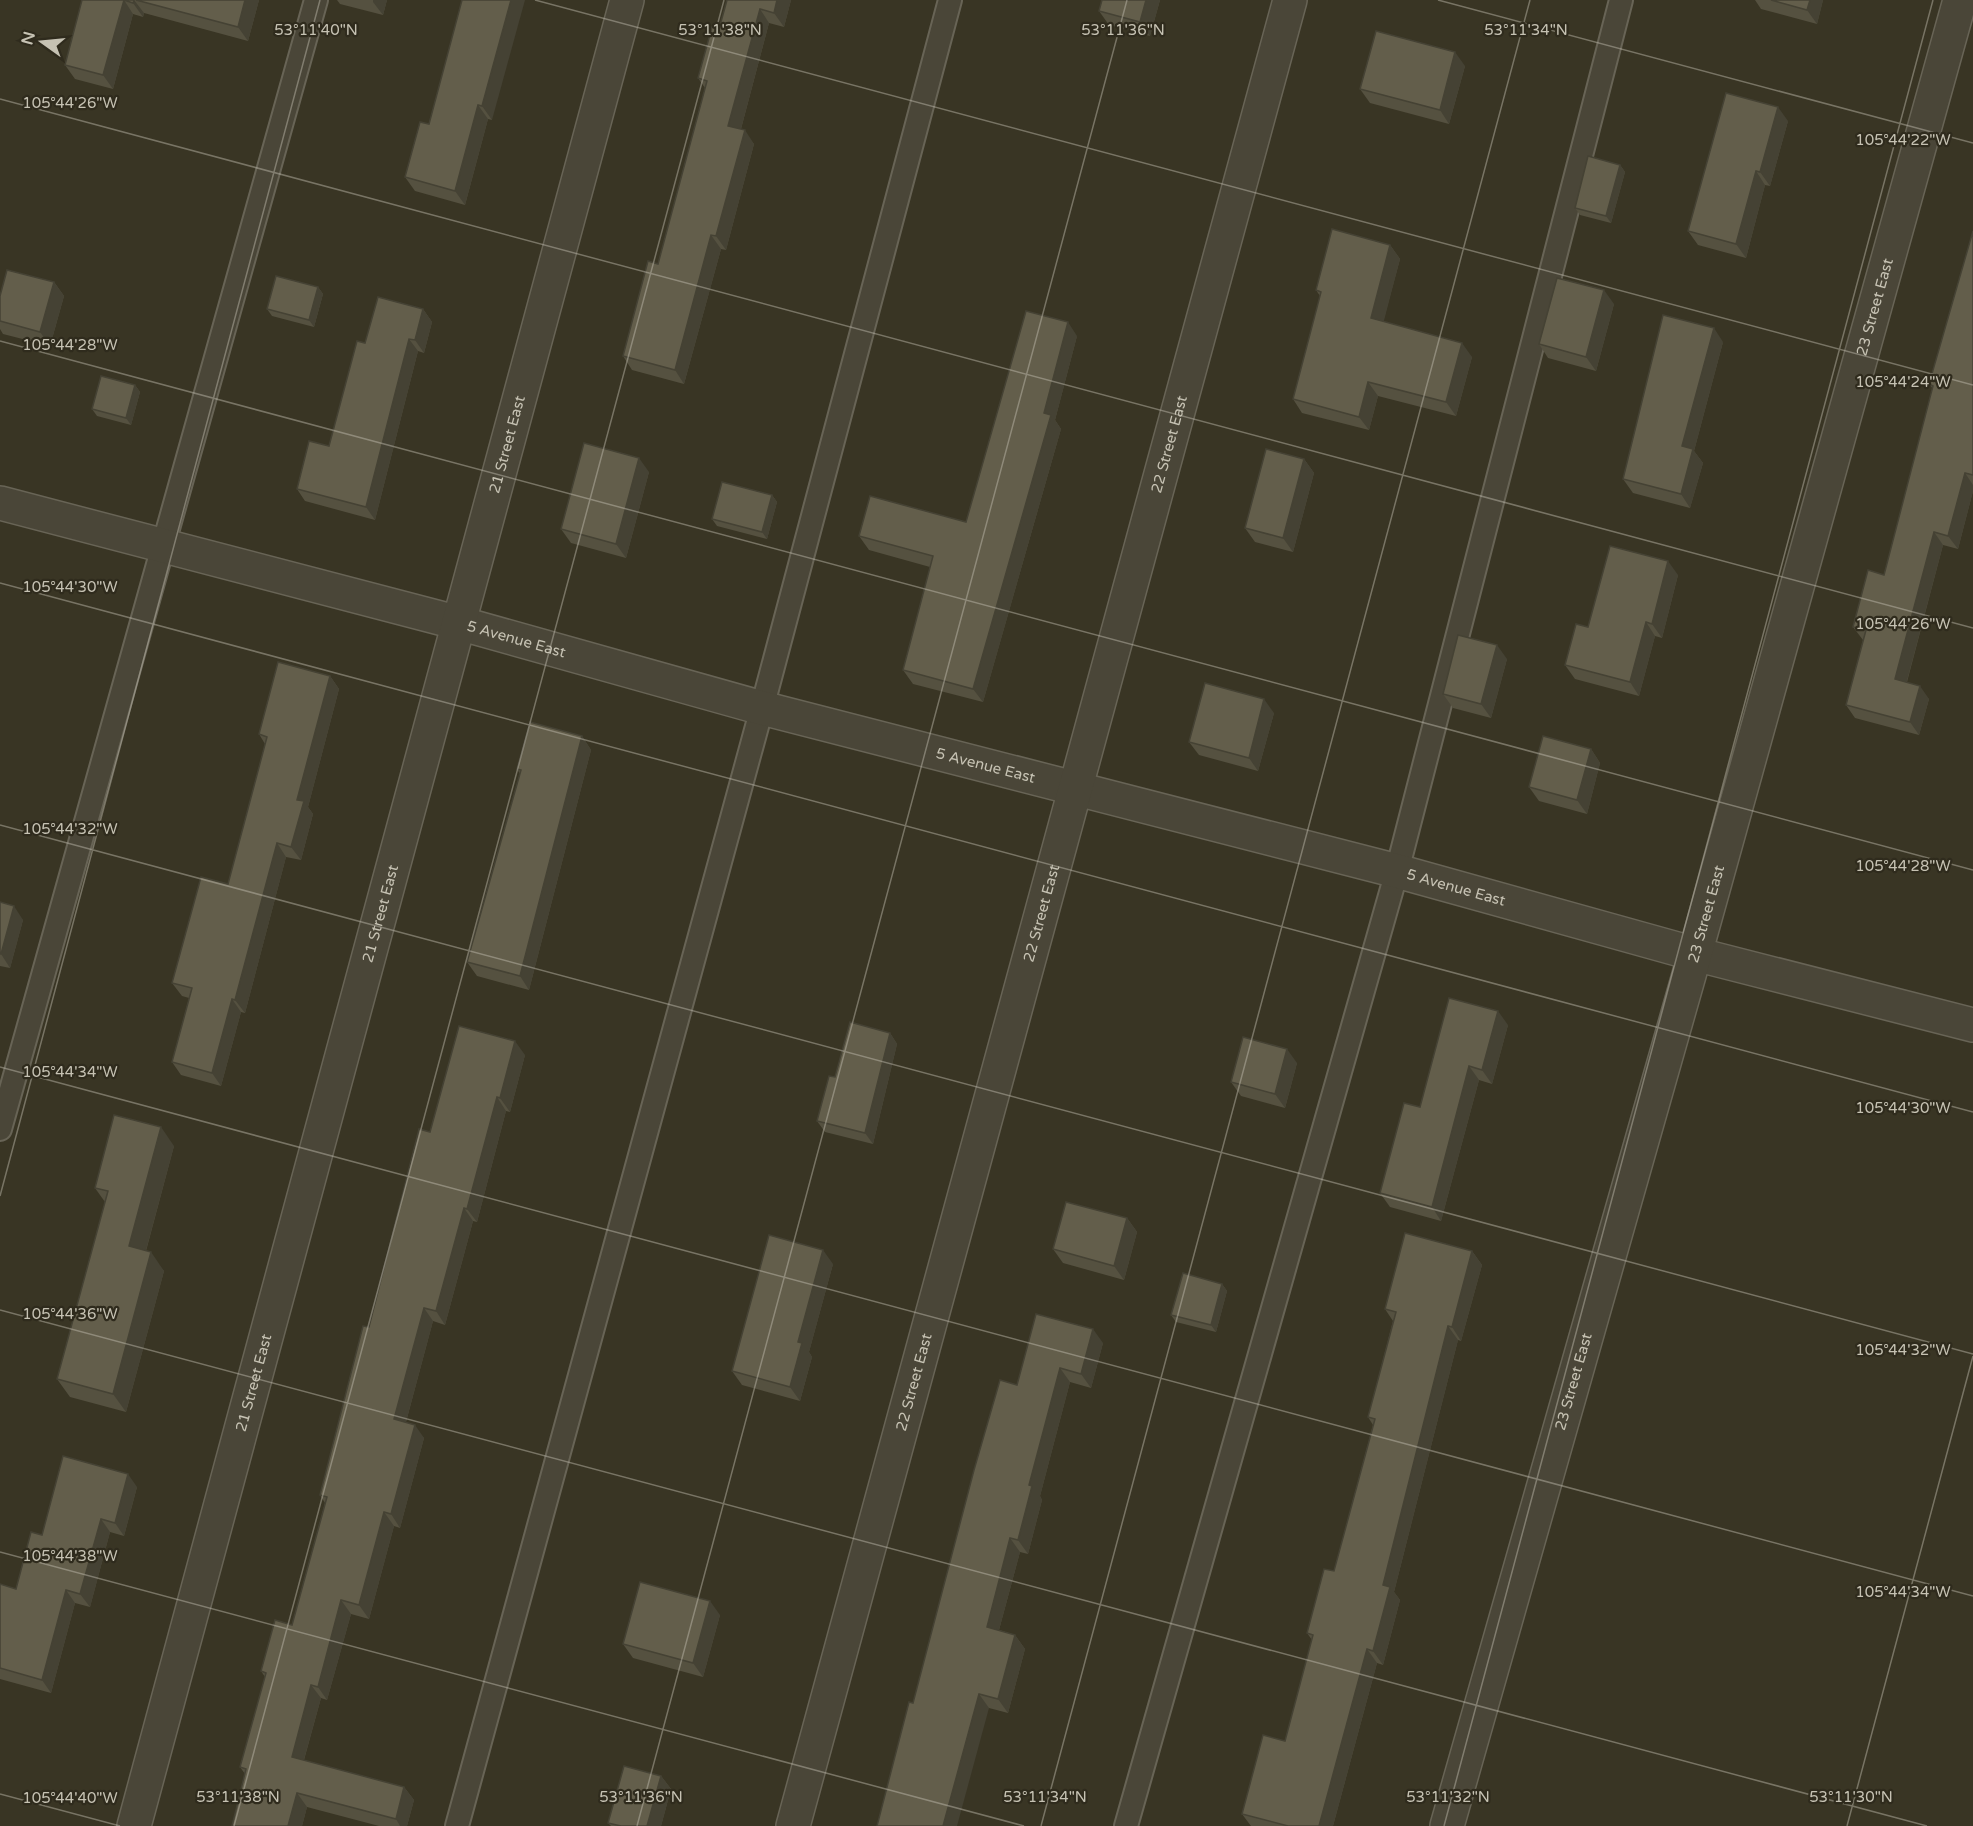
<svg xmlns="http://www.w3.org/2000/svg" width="1973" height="1826" viewBox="0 0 1973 1826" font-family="'Varela Round',sans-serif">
  <rect width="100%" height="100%" fill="#393524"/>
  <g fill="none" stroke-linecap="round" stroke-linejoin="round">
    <defs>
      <g id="service">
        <path d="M 0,1129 L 316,0"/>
        <path d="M 457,1826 L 762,708 L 950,0"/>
        <path d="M 1126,1826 L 1397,871 L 1621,0"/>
      </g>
      <g id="minor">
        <path id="s1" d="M 0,503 L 459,623 L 762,708 L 1397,871 L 1695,954 L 1973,1025"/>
        <path id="s2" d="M 134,1826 L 627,0"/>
        <path id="s3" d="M 1447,1826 L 1695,954 L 1960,0"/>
      </g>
      <g id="tertiary">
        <path id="s4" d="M 793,1826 L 1290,0"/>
      </g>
    </defs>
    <use href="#service" stroke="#686456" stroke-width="26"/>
    <use href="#minor" stroke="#686456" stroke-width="36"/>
    <use href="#tertiary" stroke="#686456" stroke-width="36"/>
    <use href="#service" stroke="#4a4638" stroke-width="22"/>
    <use href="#minor" stroke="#4a4638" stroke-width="33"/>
    <use href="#tertiary" stroke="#4a4638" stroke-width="33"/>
  </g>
  <g fill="#555140">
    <path d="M 82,0 L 259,0 L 248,41 L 144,13 L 143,17 L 133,14 L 113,89 L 75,79 L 65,65 Z"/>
    <path d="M 337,0 L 387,0 L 383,15 L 340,4 Z"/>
    <path d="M 462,0 L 492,120 L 488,119 L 465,205 L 415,191 L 405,177 L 429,124 Z"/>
    <path d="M 727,0 L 791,0 L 784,27 L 769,23 L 741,129 L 754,144 L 726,250 L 721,249 L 684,384 L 632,370 L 623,356 L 658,264 L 705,88 L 698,78 L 719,29 Z"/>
    <path d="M 1160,0 L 1150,36 L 1109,25 L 1099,11 Z"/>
    <path d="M 1755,0 L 1823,0 L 1817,24 L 1761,9 Z"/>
    <path d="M 1465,66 L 1449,124 L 1370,103 L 1360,89 Z"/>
    <path d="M 1788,121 L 1770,186 L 1765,185 L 1746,258 L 1698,245 L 1688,231 Z"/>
    <path d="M 1620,165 L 1625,172 L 1611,223 L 1580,215 L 1575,208 Z"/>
    <path d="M 1973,231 L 1973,491 L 1958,549 L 1943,545 L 1907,682 L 1929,699 L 1919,735 L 1855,718 L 1846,705 L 1863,640 L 1853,627 L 1884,575 L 1933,389 L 1929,384 Z"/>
    <path d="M 1390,245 L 1400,259 L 1383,322 L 1472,357 L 1456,416 L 1378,396 L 1369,430 L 1302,413 L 1293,399 L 1320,296 L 1316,290 Z"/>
    <path d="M 54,282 L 64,296 L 50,346 L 3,334 L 0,329 L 0,321 Z"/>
    <path d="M 318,287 L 323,294 L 314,327 L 272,316 L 267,309 Z"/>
    <path d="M 1614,304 L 1596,371 L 1548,358 L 1539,344 Z"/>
    <path d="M 423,309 L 432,322 L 424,353 L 418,351 L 375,520 L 305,501 L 297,489 L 329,446 L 365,343 Z"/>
    <path d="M 1077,336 L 1055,420 L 1061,429 L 983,702 L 913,684 L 903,670 L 930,567 L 869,550 L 859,536 L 966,522 Z"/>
    <path d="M 1723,342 L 1694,451 L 1703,463 L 1690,508 L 1633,493 L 1623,479 Z"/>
    <path d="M 135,385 L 140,392 L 131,425 L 97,416 L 92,409 Z"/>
    <path d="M 1304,459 L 1314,473 L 1293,552 L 1255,542 L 1245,528 Z"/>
    <path d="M 649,472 L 626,558 L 571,543 L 561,529 Z"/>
    <path d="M 772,495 L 777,502 L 767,539 L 717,526 L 712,519 Z"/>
    <path d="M 1678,575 L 1662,638 L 1655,636 L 1639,696 L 1575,679 L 1565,665 L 1588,627 Z"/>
    <path d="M 1507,659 L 1491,718 L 1453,708 L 1443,694 Z"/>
    <path d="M 330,676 L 339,689 L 308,807 L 313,814 L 301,860 L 286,857 L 245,1013 L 241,1012 L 221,1086 L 181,1075 L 172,1062 L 189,998 L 182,996 L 172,983 L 228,884 L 265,744 L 259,734 Z"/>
    <path d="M 1274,713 L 1258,771 L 1199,755 L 1189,742 Z"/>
    <path d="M 582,736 L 591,750 L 529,990 L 477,976 L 467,962 L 520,774 L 517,769 Z"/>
    <path d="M 1591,749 L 1600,763 L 1587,814 L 1539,801 L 1529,787 Z"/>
    <path d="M 0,902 L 23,920 L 10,968 L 0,966 Z"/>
    <path d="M 1508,1025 L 1492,1084 L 1479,1080 L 1441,1221 L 1390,1207 L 1380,1193 L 1420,1107 Z"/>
    <path d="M 890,1033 L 897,1044 L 873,1144 L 825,1132 L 817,1121 L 835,1077 Z"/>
    <path d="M 525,1055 L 510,1112 L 506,1111 L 477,1222 L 473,1221 L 445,1325 L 433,1321 L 406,1422 L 424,1438 L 400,1528 L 394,1526 L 369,1619 L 351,1614 L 327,1700 L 321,1698 L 304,1760 L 404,1787 L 414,1800 L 407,1826 L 379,1826 L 307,1807 L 302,1826 L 232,1826 L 245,1774 L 240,1767 L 265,1677 L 261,1671 L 292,1625 L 325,1503 L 320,1495 L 369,1327 L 430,1132 Z"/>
    <path d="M 1297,1063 L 1285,1108 L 1241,1096 L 1231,1082 Z"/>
    <path d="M 174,1146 L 146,1251 L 164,1271 L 126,1412 L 70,1397 L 57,1379 L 105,1202 L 95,1188 Z"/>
    <path d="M 1127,1218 L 1137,1232 L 1124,1280 L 1063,1263 L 1053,1249 Z"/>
    <path d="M 1472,1251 L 1482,1265 L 1461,1341 L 1458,1340 L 1394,1592 L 1400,1600 L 1383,1665 L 1377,1663 L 1333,1826 L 1251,1826 L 1242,1814 L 1285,1741 L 1312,1640 L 1307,1633 L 1334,1571 L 1373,1425 L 1368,1417 L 1393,1321 L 1385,1309 Z"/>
    <path d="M 833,1264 L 809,1352 L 812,1357 L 800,1401 L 742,1385 L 732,1371 Z"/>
    <path d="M 1222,1284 L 1227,1291 L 1216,1332 L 1176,1322 L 1171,1315 Z"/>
    <path d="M 1103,1343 L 1091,1388 L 1070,1382 L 1040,1496 L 1042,1500 L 1028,1554 L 1020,1552 L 999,1630 L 1015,1635 L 1025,1649 L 1008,1713 L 989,1708 L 913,1703 L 1017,1385 Z"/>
    <path d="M 137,1487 L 124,1536 L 110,1532 L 90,1607 L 75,1603 L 51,1693 L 0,1679 L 0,1584 L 16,1589 L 42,1535 Z"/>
    <path d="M 720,1615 L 703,1677 L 633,1658 L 623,1644 Z"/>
    <path d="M 661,1776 L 671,1789 L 661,1826 L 611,1826 L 608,1823 Z"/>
  </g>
  <g fill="#454234">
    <path d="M 124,0 L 133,14 L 113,89 L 103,75 Z"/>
    <path d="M 134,0 L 144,13 L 143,17 L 133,3 Z"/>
    <path d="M 245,0 L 259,0 L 248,41 L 238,27 Z"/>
    <path d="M 373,0 L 387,0 L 383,15 L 373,2 Z"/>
    <path d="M 511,0 L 525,0 L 492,120 L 482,106 Z"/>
    <path d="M 777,0 L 791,0 L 784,27 L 774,13 Z"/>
    <path d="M 1146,0 L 1160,0 L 1150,36 L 1140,22 Z"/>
    <path d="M 1810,0 L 1823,0 L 1817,24 L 1807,10 Z"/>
    <path d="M 760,9 L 769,23 L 738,140 L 728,126 Z"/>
    <path d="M 1455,52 L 1465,66 L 1449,124 L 1440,110 Z"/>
    <path d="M 478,105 L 488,119 L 465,205 L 455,191 Z"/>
    <path d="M 1778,107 L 1788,121 L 1770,186 L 1760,172 Z"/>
    <path d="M 745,130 L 754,144 L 726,250 L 716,236 Z"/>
    <path d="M 1620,165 L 1625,172 L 1611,223 L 1606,216 Z"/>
    <path d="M 1756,171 L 1765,185 L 1746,258 L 1736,244 Z"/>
    <path d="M 711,235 L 721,249 L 684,384 L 675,370 Z"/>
    <path d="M 1390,245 L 1400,259 L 1381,332 L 1371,318 Z"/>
    <path d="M 54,282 L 64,296 L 50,346 L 40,332 Z"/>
    <path d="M 318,287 L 323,294 L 314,327 L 309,320 Z"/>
    <path d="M 1604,290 L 1614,304 L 1596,371 L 1586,357 Z"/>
    <path d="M 423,309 L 432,322 L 424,353 L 415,340 Z"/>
    <path d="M 1068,322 L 1077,336 L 1055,420 L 1061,429 L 983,702 L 973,689 L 1044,413 Z"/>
    <path d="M 1714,328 L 1723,342 L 1694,451 L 1703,463 L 1690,508 L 1681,494 L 1682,446 Z"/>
    <path d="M 409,339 L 418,351 L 375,520 L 366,507 Z"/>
    <path d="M 1462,343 L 1472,357 L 1456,416 L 1446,402 Z"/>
    <path d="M 1368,382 L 1378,396 L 1369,430 L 1359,417 Z"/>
    <path d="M 135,385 L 140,392 L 131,425 L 126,418 Z"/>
    <path d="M 639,458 L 649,472 L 626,558 L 616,544 Z"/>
    <path d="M 1304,459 L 1314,473 L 1293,552 L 1283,538 Z"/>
    <path d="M 1965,473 L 1973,485 L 1973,491 L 1958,549 L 1948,536 Z"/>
    <path d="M 772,495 L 777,502 L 767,539 L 762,532 Z"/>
    <path d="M 1934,532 L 1943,545 L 1904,692 L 1895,679 Z"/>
    <path d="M 1668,561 L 1678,575 L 1662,638 L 1652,624 Z"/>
    <path d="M 1646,622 L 1655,636 L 1639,696 L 1630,682 Z"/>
    <path d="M 1497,645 L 1507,659 L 1491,718 L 1481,704 Z"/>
    <path d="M 330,676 L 339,689 L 308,807 L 313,814 L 301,860 L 291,847 L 297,800 Z"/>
    <path d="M 1920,686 L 1929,699 L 1919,735 L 1910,722 Z"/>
    <path d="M 1264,699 L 1274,713 L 1258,771 L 1249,758 Z"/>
    <path d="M 582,736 L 591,750 L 529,990 L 520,976 Z"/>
    <path d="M 1591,749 L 1600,763 L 1587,814 L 1577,800 Z"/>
    <path d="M 277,843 L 286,857 L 245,1013 L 235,1000 Z"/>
    <path d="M 14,906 L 23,920 L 10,968 L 1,954 Z"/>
    <path d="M 232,999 L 241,1012 L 221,1086 L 212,1073 Z"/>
    <path d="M 1498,1011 L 1508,1025 L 1492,1084 L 1482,1070 Z"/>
    <path d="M 890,1033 L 897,1044 L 873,1144 L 865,1133 Z"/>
    <path d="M 515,1041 L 525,1055 L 510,1112 L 500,1098 Z"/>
    <path d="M 1287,1049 L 1297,1063 L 1285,1108 L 1275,1094 Z"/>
    <path d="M 1469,1066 L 1479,1080 L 1441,1221 L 1432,1207 Z"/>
    <path d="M 497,1097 L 506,1111 L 477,1222 L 467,1209 Z"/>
    <path d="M 161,1127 L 174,1146 L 142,1265 L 129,1246 Z"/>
    <path d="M 464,1208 L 473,1221 L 445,1325 L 436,1311 Z"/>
    <path d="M 1127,1218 L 1137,1232 L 1124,1280 L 1114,1266 Z"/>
    <path d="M 823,1250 L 833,1264 L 809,1352 L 812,1357 L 800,1401 L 790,1387 L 798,1342 Z"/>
    <path d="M 1472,1251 L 1482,1265 L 1461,1341 L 1452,1327 Z"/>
    <path d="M 151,1252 L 164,1271 L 126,1412 L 113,1394 Z"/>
    <path d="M 1222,1284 L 1227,1291 L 1216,1332 L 1211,1325 Z"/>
    <path d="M 424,1308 L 433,1321 L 403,1433 L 394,1419 Z"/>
    <path d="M 1448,1326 L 1458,1340 L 1394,1592 L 1400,1600 L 1383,1665 L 1373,1651 L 1383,1585 Z"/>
    <path d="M 1093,1329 L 1103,1343 L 1091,1388 L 1081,1374 Z"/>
    <path d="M 1060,1368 L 1070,1382 L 1040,1496 L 1042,1500 L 1028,1554 L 1018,1540 L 1029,1485 Z"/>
    <path d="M 415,1425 L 424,1438 L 400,1528 L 391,1514 Z"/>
    <path d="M 128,1474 L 137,1487 L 124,1536 L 115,1523 Z"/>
    <path d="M 384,1512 L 394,1526 L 369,1619 L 359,1605 Z"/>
    <path d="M 101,1519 L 110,1532 L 90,1607 L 80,1594 Z"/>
    <path d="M 1010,1538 L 1020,1552 L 996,1641 L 987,1627 Z"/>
    <path d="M 66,1590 L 75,1603 L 51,1693 L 42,1680 Z"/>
    <path d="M 341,1600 L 351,1614 L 327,1700 L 318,1687 Z"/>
    <path d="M 710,1601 L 720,1615 L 703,1677 L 693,1663 Z"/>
    <path d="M 1015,1635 L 1025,1649 L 1008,1713 L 998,1699 Z"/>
    <path d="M 1367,1649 L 1377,1663 L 1333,1826 L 1319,1826 Z"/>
    <path d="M 311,1685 L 321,1698 L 301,1770 L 292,1757 Z"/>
    <path d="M 979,1694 L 989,1708 L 957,1826 L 943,1826 Z"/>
    <path d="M 661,1776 L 671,1789 L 661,1826 L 647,1826 Z"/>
    <path d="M 404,1787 L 414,1800 L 407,1826 L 400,1826 L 396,1819 Z"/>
    <path d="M 297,1793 L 307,1807 L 302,1826 L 288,1826 Z"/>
  </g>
  <g fill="#635e4b" stroke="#454234" stroke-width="1.5">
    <path d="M 82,0 L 134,0 L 133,3 L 124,0 L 103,75 L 65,65 Z"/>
    <path d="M 136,0 L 245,0 L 238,27 Z"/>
    <path d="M 462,0 L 511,0 L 482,106 L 478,105 L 455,191 L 405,177 L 420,122 L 429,124 Z"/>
    <path d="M 727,0 L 777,0 L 774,13 L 760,9 L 728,126 L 745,130 L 716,236 L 711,235 L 675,370 L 623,356 L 648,261 L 658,264 L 707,81 L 698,78 L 712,27 L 719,29 Z"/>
    <path d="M 1102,0 L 1146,0 L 1140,22 L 1099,11 Z"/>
    <path d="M 1771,0 L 1810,0 L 1807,10 Z"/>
    <path d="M 1376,31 L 1455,52 L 1440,110 L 1360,89 Z"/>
    <path d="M 1726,93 L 1778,107 L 1760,172 L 1756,171 L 1736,244 L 1688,231 Z"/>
    <path d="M 1588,156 L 1620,165 L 1606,216 L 1575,208 Z"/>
    <path d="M 1332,229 L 1390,245 L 1371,318 L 1462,343 L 1446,402 L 1368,382 L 1359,417 L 1293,399 L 1321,292 L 1316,290 Z"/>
    <path d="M 1973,231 L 1973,475 L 1965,473 L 1948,536 L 1934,532 L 1895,679 L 1920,686 L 1910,722 L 1846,705 L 1866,630 L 1853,627 L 1868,570 L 1884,575 L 1933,386 L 1929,384 Z"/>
    <path d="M 7,270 L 54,282 L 40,332 L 0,321 L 0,296 Z"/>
    <path d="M 276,276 L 318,287 L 309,320 L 267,309 Z"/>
    <path d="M 1557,278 L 1604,290 L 1586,357 L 1539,344 Z"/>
    <path d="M 378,297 L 423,309 L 415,340 L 409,339 L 366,507 L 297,489 L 309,441 L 329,446 L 357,341 L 365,343 Z"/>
    <path d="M 1026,311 L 1068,322 L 1044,413 L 1051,415 L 973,689 L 903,670 L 933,556 L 859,536 L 870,496 L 966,522 Z"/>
    <path d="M 1663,315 L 1714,328 L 1682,446 L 1693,449 L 1681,494 L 1623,479 Z"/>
    <path d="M 101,376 L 135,385 L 126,418 L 92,409 Z"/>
    <path d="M 584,443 L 639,458 L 616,544 L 561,529 Z"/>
    <path d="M 1266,449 L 1304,459 L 1283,538 L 1245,528 Z"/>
    <path d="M 722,482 L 772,495 L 762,532 L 712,519 Z"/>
    <path d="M 1610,546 L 1668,561 L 1652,624 L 1646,622 L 1630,682 L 1565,665 L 1576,624 L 1588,627 Z"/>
    <path d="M 1458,635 L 1497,645 L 1481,704 L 1443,694 Z"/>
    <path d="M 278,662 L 330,676 L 297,800 L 304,801 L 291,847 L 277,843 L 235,1000 L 232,999 L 212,1073 L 172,1062 L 192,988 L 172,983 L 201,877 L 228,884 L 267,737 L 259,734 Z"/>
    <path d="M 1205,683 L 1264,699 L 1249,758 L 1189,742 Z"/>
    <path d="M 530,722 L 582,736 L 520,976 L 467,962 L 521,770 L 517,769 Z"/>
    <path d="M 1543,736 L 1591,749 L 1577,800 L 1529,787 Z"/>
    <path d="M 0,902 L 14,906 L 1,954 L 0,954 Z"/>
    <path d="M 1449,998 L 1498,1011 L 1482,1070 L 1469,1066 L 1432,1207 L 1380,1193 L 1404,1103 L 1420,1107 Z"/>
    <path d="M 850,1022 L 890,1033 L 865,1133 L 817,1121 L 829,1076 L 835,1077 Z"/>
    <path d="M 459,1026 L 515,1041 L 500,1098 L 497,1097 L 467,1209 L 464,1208 L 436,1311 L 424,1308 L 394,1419 L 415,1425 L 391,1514 L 384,1512 L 359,1605 L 341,1600 L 318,1687 L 311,1685 L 292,1757 L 404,1787 L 396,1819 L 297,1793 L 288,1826 L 232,1826 L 246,1769 L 240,1767 L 266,1673 L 261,1671 L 275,1620 L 292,1625 L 327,1497 L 320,1495 L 363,1326 L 369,1327 L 419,1129 L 430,1132 Z"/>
    <path d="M 1243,1037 L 1287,1049 L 1275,1094 L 1231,1082 Z"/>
    <path d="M 114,1115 L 161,1127 L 129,1246 L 151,1252 L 113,1394 L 57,1379 L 108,1191 L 95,1188 Z"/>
    <path d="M 1066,1202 L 1127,1218 L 1114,1266 L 1053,1249 Z"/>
    <path d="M 1405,1233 L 1472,1251 L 1452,1327 L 1448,1326 L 1383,1585 L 1390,1587 L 1373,1651 L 1367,1649 L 1319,1826 L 1288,1826 L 1242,1814 L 1263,1735 L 1285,1741 L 1313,1635 L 1307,1633 L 1324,1569 L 1334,1571 L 1375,1419 L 1368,1417 L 1396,1312 L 1385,1309 Z"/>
    <path d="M 769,1235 L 823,1250 L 798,1342 L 802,1343 L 790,1387 L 732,1371 Z"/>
    <path d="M 1183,1273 L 1222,1284 L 1211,1325 L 1171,1315 Z"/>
    <path d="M 1036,1314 L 1093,1329 L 1081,1374 L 1060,1368 L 1029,1485 L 1032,1486 L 1018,1540 L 1010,1538 L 987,1627 L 1015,1635 L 998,1699 L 979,1694 L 943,1826 L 877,1826 L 909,1702 L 913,1703 L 974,1470 L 1000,1380 L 1017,1385 Z"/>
    <path d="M 63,1456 L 128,1474 L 115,1523 L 101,1519 L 80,1594 L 66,1590 L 42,1680 L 0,1668 L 0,1584 L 16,1589 L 31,1532 L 42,1535 Z"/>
    <path d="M 640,1582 L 710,1601 L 693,1663 L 623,1644 Z"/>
    <path d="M 624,1766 L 661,1776 L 647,1826 L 621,1826 L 608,1823 Z"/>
  </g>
  <path fill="none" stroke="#c6c2b3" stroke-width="1.5" stroke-opacity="0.45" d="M 535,0 L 1973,385M 1438,0 L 1973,143M 0,99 L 1973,628M 0,341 L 1973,870M 0,583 L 1973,1112M 0,825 L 1973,1354M 0,1067 L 1973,1596M 0,1196 L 320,0M 0,1310 L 1927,1826M 0,1552 L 1024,1826M 0,1794 L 120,1826M 234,1826 L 724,0M 637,1826 L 1127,0M 1041,1826 L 1530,0M 1444,1826 L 1933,0M 1847,1826 L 1973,1356"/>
  <g text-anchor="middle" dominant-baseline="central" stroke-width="4.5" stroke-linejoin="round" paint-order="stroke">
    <g font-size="15" fill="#c6c2b3" stroke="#2f2b1d">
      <text stroke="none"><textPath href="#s3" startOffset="1578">23 Street East</textPath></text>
      <text stroke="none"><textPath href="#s2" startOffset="1431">21 Street East</textPath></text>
      <text stroke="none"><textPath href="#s4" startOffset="1432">22 Street East</textPath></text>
      <text stroke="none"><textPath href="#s1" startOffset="534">5 Avenue East</textPath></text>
      <text stroke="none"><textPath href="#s1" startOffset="1020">5 Avenue East</textPath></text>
      <text stroke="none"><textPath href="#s1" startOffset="1506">5 Avenue East</textPath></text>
      <text stroke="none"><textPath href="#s2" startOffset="945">21 Street East</textPath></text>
      <text stroke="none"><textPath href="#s4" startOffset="946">22 Street East</textPath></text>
      <text stroke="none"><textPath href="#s3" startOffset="948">23 Street East</textPath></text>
      <text stroke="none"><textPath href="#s3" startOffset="462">23 Street East</textPath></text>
      <text stroke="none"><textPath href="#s2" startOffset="459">21 Street East</textPath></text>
      <text stroke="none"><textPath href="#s4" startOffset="460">22 Street East</textPath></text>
    </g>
  </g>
  <g font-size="15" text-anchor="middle" fill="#c6c2b3" stroke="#2f2b1d" stroke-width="4.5" stroke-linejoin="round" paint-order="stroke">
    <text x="316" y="35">53°11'40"N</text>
    <text x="720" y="35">53°11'38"N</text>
    <text x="1123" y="35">53°11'36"N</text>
    <text x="1526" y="35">53°11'34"N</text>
    <text x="70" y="108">105°44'26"W</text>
    <text x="1903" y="145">105°44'22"W</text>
    <text x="70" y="350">105°44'28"W</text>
    <text x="1903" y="387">105°44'24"W</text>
    <text x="70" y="592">105°44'30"W</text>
    <text x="1903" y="629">105°44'26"W</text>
    <text x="70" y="834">105°44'32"W</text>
    <text x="1903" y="871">105°44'28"W</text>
    <text x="70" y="1077">105°44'34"W</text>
    <text x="1903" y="1113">105°44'30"W</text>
    <text x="70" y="1319">105°44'36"W</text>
    <text x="1903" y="1355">105°44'32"W</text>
    <text x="70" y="1561">105°44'38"W</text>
    <text x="1903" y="1597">105°44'34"W</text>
    <text x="238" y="1802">53°11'38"N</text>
    <text x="641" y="1802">53°11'36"N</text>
    <text x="1045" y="1802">53°11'34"N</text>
    <text x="1448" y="1802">53°11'32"N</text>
    <text x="1851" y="1802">53°11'30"N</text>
    <text x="70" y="1803">105°44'40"W</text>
  </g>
  <g transform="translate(42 42) rotate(285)" stroke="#2f2b1d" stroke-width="4.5" paint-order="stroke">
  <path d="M0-4.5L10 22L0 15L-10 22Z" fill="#c6c2b3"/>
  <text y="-9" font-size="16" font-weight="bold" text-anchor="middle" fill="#c6c2b3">N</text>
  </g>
</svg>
